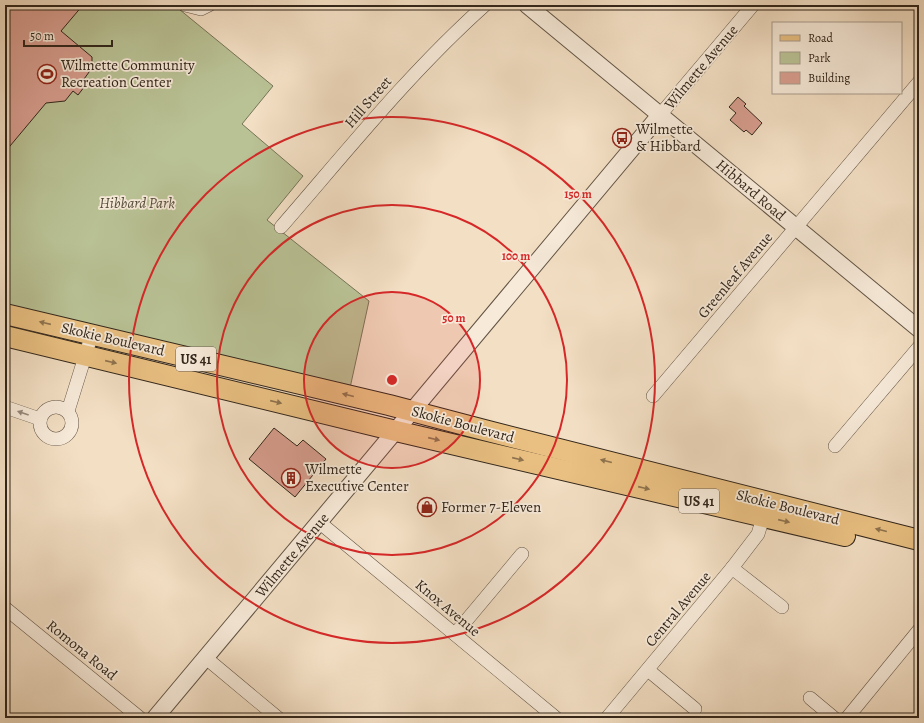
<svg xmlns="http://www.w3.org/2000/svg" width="924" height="723" viewBox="0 0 924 723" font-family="Alegreya,serif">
  <rect width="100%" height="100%" fill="#f3dfc4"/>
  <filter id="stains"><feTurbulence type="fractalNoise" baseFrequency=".005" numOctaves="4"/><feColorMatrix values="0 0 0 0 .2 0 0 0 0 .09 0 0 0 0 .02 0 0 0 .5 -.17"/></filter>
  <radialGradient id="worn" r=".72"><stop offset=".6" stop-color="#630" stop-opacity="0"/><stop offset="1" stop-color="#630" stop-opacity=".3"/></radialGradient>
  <path fill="#b9c295" stroke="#767458" d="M 5,5 L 174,5 L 273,86 L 242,124 L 303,176 L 267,220 L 369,301 L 350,388 L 5,306 Z"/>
  <g fill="#d89e8f" stroke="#32261b">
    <path d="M 5,5 L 83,5 L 61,31 L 92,57 L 92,68 L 84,79 L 88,82 L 78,95 L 73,91 L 65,101 L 46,103 L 5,152 Z"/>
    <path d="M 738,97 L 746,104 L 744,106 L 762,123 L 752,135 L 746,130 L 744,132 L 730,120 L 736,113 L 729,107 Z"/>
    <path d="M 274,428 L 297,446 L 303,440 L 326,459 L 295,497 L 249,459 Z"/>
    <path d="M 432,499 L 435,511 L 422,516 L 418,503 Z"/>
  </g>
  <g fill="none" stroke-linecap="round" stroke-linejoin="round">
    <defs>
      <g id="minor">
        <path d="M 185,5 L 201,9 L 209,5"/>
        <path d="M 660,115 L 753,5"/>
        <path d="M 281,227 C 347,151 410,72 485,5"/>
        <path d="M 653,396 L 919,82"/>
        <circle cx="56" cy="423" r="16"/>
        <path d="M 5,407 L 40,419"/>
        <path d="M 68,411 L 92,334"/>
        <path d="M 835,446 L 919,347"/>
        <path d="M 319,522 L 556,718"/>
        <path d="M 732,568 L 782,607"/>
        <path d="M 5,608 L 140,718"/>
        <path d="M 455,634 L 522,554"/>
        <path d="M 206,658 L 278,718"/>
        <path d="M 648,670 L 695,709"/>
        <path d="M 810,698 L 834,718"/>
        <path d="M 607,718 L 732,568 L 758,534 L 765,511"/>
        <path d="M 847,718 L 919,630"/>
      </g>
      <g id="tertiary">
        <path d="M 527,5 L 919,329"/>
        <path d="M 155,718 L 660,115"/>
      </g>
      <g id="primary">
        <path d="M 5,314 L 389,405 L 484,430 L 919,540"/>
        <path d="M 5,336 L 396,431 L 845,536"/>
      </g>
    </defs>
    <use href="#minor" stroke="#625445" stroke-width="14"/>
    <use href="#tertiary" stroke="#625445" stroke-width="18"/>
    <use href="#primary" stroke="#32261b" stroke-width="22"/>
    <use href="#minor" stroke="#f7ead9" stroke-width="13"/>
    <use href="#tertiary" stroke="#f7ead9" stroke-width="16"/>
    <use href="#primary" stroke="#eac082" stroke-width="20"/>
  </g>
  <defs><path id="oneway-solid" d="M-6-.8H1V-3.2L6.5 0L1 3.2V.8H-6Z"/></defs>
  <g fill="#8e734e">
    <use href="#oneway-solid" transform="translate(45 323) rotate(-167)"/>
    <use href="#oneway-solid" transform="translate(111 362) rotate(13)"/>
    <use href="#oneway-solid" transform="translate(348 395) rotate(-166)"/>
    <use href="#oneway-solid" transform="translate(276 402) rotate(13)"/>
    <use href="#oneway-solid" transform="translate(434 439) rotate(13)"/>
    <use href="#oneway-solid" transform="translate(518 459) rotate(13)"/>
    <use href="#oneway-solid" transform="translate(606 461) rotate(-166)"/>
    <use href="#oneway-solid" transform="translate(644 488) rotate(13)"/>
    <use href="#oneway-solid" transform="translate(784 521) rotate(13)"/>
    <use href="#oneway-solid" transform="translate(881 530) rotate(-166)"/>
  </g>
  <use fill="#94887a" href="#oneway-solid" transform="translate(23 413) rotate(-161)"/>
  <circle cx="392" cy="380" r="88" fill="#d62828" fill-opacity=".12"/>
  <g fill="none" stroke="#d62828" stroke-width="2">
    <circle cx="392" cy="380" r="88"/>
    <circle cx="392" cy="380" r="175"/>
    <circle cx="392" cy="380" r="263"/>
  </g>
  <defs>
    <symbol id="stadium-ring" viewBox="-11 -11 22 22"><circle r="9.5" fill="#f7ead9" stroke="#8f2418" stroke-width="1.5"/><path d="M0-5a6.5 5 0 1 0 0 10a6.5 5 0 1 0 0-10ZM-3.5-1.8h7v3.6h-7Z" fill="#8f2418"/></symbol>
    <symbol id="bus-ring" viewBox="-11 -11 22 22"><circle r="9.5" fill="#f7ead9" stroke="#8f2418" stroke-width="1.5"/><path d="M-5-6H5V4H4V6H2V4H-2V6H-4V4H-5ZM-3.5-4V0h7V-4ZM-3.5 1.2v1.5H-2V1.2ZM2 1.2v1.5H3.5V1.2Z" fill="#8f2418"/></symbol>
    <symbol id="building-ring" viewBox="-11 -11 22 22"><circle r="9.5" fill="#f7ead9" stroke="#8f2418" stroke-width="1.5"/><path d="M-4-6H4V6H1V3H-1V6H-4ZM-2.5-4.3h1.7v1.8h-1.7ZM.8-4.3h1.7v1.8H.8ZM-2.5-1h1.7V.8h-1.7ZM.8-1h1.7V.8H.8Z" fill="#8f2418"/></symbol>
    <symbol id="shop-ring" viewBox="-11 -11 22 22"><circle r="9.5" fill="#f7ead9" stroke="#8f2418" stroke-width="1.5"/><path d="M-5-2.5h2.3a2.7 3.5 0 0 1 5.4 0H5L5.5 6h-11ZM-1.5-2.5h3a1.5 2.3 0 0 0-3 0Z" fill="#8f2418"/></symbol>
  </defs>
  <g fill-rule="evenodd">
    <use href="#stadium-ring" x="36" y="63" width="22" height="22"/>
    <use href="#bus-ring" x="611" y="127" width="22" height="22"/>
    <use href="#building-ring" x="280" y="467" width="22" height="22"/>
    <use href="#shop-ring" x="416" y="496" width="22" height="22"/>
  </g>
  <g text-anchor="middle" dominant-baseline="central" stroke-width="3.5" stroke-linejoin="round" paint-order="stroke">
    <g fill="#f7ead9" stroke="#6d6154" stroke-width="1">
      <rect x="176" y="347" width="40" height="24" rx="3"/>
      <rect x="679" y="489" width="40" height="24" rx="3"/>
    </g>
    <g font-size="14" font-weight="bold" fill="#32261b">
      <text x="196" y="359">US 41</text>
      <text x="699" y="501">US 41</text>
    </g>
    <g font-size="15" fill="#32261b" stroke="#f7ead9" text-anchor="start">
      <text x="61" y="65">Wilmette Community<tspan x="61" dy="17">Recreation Center</tspan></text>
      <text x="636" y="129">Wilmette<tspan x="636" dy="17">&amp; Hibbard</tspan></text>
      <text x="305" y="469">Wilmette<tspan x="305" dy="17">Executive Center</tspan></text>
      <text x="441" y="507">Former 7-Eleven</text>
    </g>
    <g font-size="15" fill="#32261b" stroke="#f7ead9">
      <text transform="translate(701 67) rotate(-50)">Wilmette Avenue</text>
      <text transform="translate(368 102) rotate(-49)">Hill Street</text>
      <text transform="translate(751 190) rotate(40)">Hibbard Road</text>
      <text transform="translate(735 275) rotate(-50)">Greenleaf Avenue</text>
      <text transform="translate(113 339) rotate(13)">Skokie Boulevard</text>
      <text transform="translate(463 424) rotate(15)">Skokie Boulevard</text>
      <text transform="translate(788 507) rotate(14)">Skokie Boulevard</text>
      <text transform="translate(292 555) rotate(-50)">Wilmette Avenue</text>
      <text transform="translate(448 608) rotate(40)">Knox Avenue</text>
      <text transform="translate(678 609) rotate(-50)">Central Avenue</text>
      <text transform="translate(82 650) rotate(39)">Romona Road</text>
    </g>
    <g font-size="15" font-style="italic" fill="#544d3a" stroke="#f7ead9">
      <text x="137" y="203">Hibbard Park</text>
    </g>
  </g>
  <circle cx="392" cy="380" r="6" fill="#d62828" stroke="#f7ead9" stroke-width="2"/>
  <g font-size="12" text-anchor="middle" font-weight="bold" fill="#d62828" stroke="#f7ead9" stroke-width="3.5" stroke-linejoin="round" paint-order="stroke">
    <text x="578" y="198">150 m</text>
    <text x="516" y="260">100 m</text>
    <text x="454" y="322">50 m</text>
  </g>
  <rect width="924" height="723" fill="none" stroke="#f3dfc4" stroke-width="20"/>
  <rect x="6" y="6" width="912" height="711" fill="none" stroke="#32261b" stroke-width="2"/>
  <rect x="10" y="10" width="904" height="703" fill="none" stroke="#32261b"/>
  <rect x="772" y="22" width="130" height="72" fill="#f7ead9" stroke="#a89c8d"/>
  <rect x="780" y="35" width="20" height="6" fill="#eac082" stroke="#a89c8d"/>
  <text x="808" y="42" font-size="12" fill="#32261b">Road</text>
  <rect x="780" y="52" width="20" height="12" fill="#b9c295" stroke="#a89c8d"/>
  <text x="808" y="62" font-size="12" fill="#32261b">Park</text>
  <rect x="780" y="72" width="20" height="12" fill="#d89e8f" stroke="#a89c8d"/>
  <text x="808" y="82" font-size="12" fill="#32261b">Building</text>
  <path d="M24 40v6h88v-6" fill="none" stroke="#32261b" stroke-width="2"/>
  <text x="30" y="40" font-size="12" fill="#32261b" stroke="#f7ead9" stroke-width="3" paint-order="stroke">50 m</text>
  <rect width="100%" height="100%" filter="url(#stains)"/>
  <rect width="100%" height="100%" fill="url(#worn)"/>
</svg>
